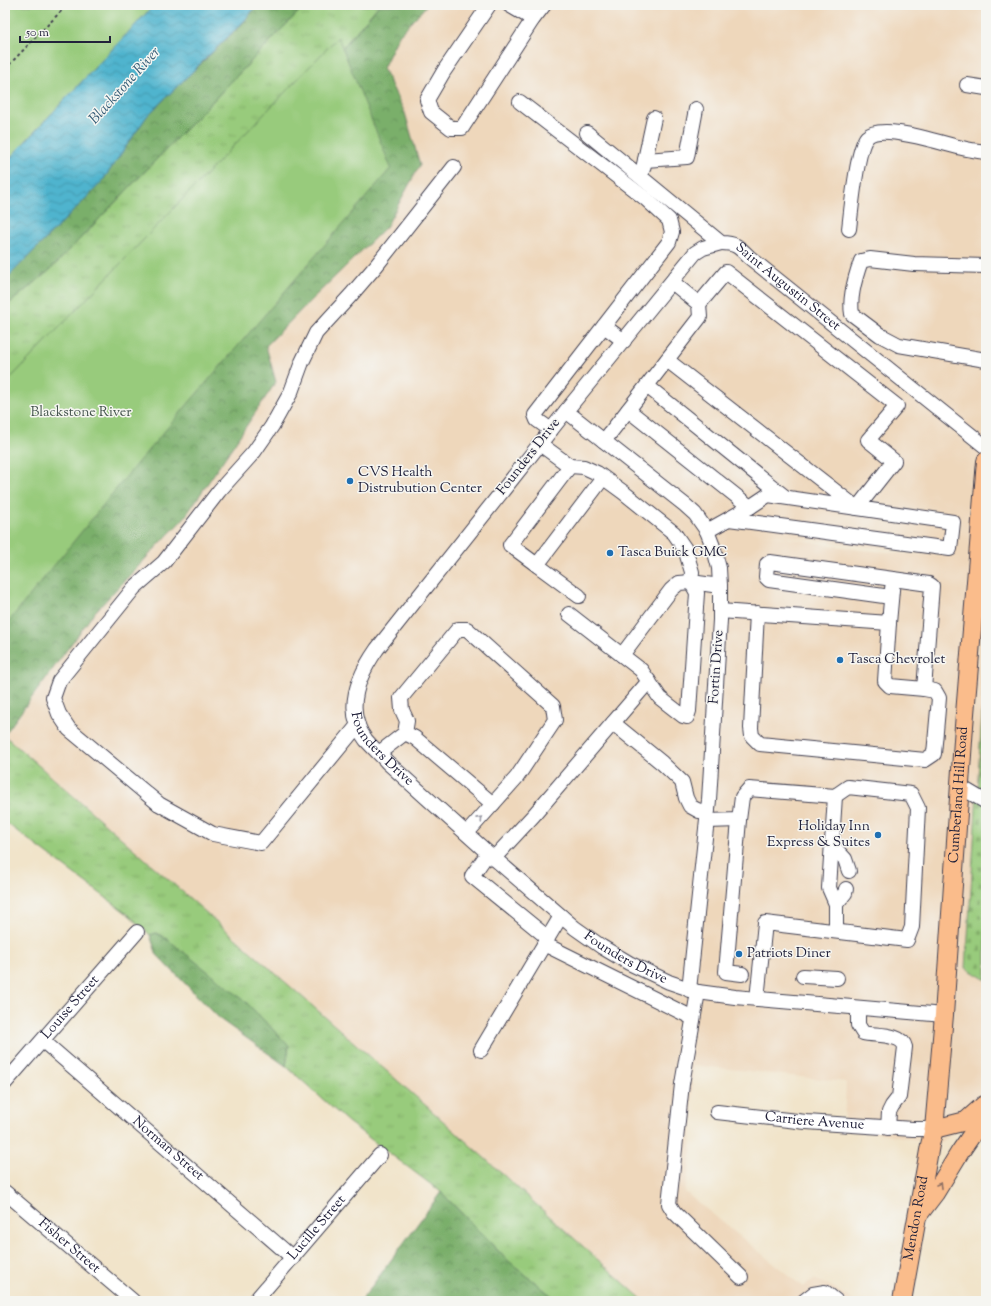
<svg xmlns="http://www.w3.org/2000/svg" width="991" height="1306" viewBox="0 0 991 1306" font-family="'Sorts Mill Goudy',serif">
  <defs>
    <pattern id="grass-tufts" width="24" height="20" patternUnits="userSpaceOnUse"><rect width="24" height="20" fill="#98cb7b"/><path d="M3 7l-1-3M5 7V3M7 7l1-3M15 17l-1-3M17 17v-4M19 17l1-3" fill="none" stroke="#83ae6b"/></pattern>
    <pattern id="forest-crowns" width="20" height="18" patternUnits="userSpaceOnUse"><rect width="20" height="18" fill="#7aaf6b"/><path d="M2 6a3 3 0 1 1 6 0M12 15a3 3 0 1 1 6 0" fill="none" stroke="#648e59"/></pattern>
    <pattern id="cemetery-stones" width="16" height="16" patternUnits="userSpaceOnUse"><rect width="16" height="16" fill="#98cb7b"/><path d="M2 7V4a2 2 0 0 1 4 0v3zM10 15v-3a2 2 0 0 1 4 0v3z" fill="#83ae6b"/></pattern>
    <pattern id="water-waves" width="16" height="10" patternUnits="userSpaceOnUse"><rect width="16" height="10" fill="#4fb4ce"/><path d="M0 5q4-4 8 0t8 0" fill="none" stroke="#4192a8"/></pattern>
  </defs>
  <rect width="100%" height="100%" fill="#f6f6f2"/>
  <filter id="ink" filterUnits="userSpaceOnUse"><feTurbulence type="fractalNoise" baseFrequency=".025" numOctaves="2"/><feDisplacementMap in="SourceGraphic" scale="8" xChannelSelector="R" yChannelSelector="G"/><feConvolveMatrix kernelMatrix="1 2 1 2 8 2 1 2 1" color-interpolation-filters="sRGB"/></filter>
  <filter id="wash" filterUnits="userSpaceOnUse"><feTurbulence type="fractalNoise" baseFrequency=".012" numOctaves="4" result="noise"/><feDisplacementMap in="SourceGraphic" scale="16" xChannelSelector="R" yChannelSelector="G"/><feGaussianBlur stdDeviation="0.9" result="paint"/><feColorMatrix in="noise" values="0 0 0 0 0 0 0 0 0 0 0 0 0 0 0 0 0 1.4 0 .05"/><feComposite in="paint" operator="in"/></filter>
  <g filter="url(#wash)">
    <rect width="100%" height="100%" fill="#f1e4ca"/>
    <path fill="#eed7bb" fill-rule="evenodd" d="M 427,5 L 986,5 L 986,683 L 984,682 L 966,968 L 986,980 L 986,1108 L 939,1144 L 844,1126 L 846,1082 L 693,1065 L 691,1158 L 685,1192 L 803,1287 L 814,1279 L 835,1288 L 853,1301 L 644,1301 L 423,1103 L 5,736 L 94,613 L 185,517 L 276,382 L 266,346 L 309,302 L 405,113 L 383,68 L 399,35 ZM 762,534 L 964,558 L 965,558 L 861,550 Z"/>
    <g fill="url(#grass-tufts)" stroke="#5d765b">
      <path d="M 305,5 L 379,5 L 333,59 L 5,486 L 5,307 L 50,270 Z"/>
      <path d="M 5,736 L 423,1103 L 644,1301 L 558,1301 L 506,1259 L 441,1192 L 348,1122 L 286,1066 L 289,1046 L 156,933 L 150,935 L 129,915 L 5,822 Z"/>
    </g>
    <g fill="url(#forest-crowns)" stroke="#4e6853">
      <path d="M 257,5 L 305,5 L 50,270 L 5,307 L 5,280 L 101,183 L 147,116 L 245,21 Z"/>
      <path d="M 379,5 L 427,5 L 399,35 L 383,68 L 405,113 L 420,165 L 386,227 L 309,302 L 266,346 L 276,382 L 185,517 L 94,613 L 5,734 L 5,486 L 333,59 Z"/>
      <path d="M 156,933 L 167,939 L 245,1001 L 289,1046 L 286,1066 L 221,1020 L 157,955 L 150,935 Z"/>
      <path d="M 441,1192 L 506,1259 L 558,1301 L 361,1301 Z"/>
    </g>
    <path fill="url(#cemetery-stones)" stroke="#5d765b" d="M 984,682 L 986,683 L 986,980 L 966,968 Z"/>
    <g fill="#98cb7b" stroke="#5d765b">
      <path d="M 5,5 L 154,5 L 5,163 Z"/>
      <path d="M 338,37 L 391,168 L 138,462 L 5,626 L 5,384 Z"/>
    </g>
    <path fill="url(#water-waves)" stroke="#386b84" d="M 154,5 L 257,5 L 245,20 L 147,116 L 101,183 L 5,280 L 5,163 Z"/>
  </g>
  <g filter="url(#ink)">
    <g fill="none" stroke-linecap="round" stroke-linejoin="round">
      <defs>
        <g id="minor">
          <path d="M 489,5 L 444,71 L 427,100 L 431,112 L 451,128 L 462,128 L 533,19 L 544,5"/>
          <path d="M 509,5 L 533,19"/>
          <path d="M 967,85 L 986,88"/>
          <path d="M 520,102 L 646,199 L 669,220 L 672,232 L 669,242 L 535,415 L 537,420 L 551,430"/>
          <path id="s1" d="M 587,133 L 721,243 C 736,243 739,247 749,257 L 986,447"/>
          <path d="M 645,160 L 687,157 L 696,109"/>
          <path d="M 643,169 L 654,118"/>
          <path d="M 849,229 C 851,212 857,148 867,137 C 881,122 943,144 962,148 C 970,150 978,151 986,152"/>
          <path id="s2" d="M 721,243 L 703,248 L 695,253 L 566,411 L 377,649 C 358,676 343,710 366,740 C 373,748 381,755 387,762 L 488,853 L 575,928 L 602,947 L 629,963 L 669,982 L 698,992 L 735,997 L 944,1015"/>
          <path d="M 986,266 L 914,264 L 870,259 L 861,261 C 856,275 849,298 852,314 L 880,335 L 899,345 L 986,360"/>
          <path d="M 604,326 L 624,341"/>
          <path d="M 667,360 L 857,508 L 894,461 L 868,440 L 897,406 L 726,272 L 699,304"/>
          <path d="M 647,386 L 785,497"/>
          <path d="M 628,410 L 750,507 L 707,531"/>
          <path d="M 566,411 L 685,505 L 695,514 L 707,531 L 714,549 L 719,568 L 720,586 L 720,620 L 709,800 L 689,990"/>
          <path d="M 604,441 L 700,317 L 699,304 L 672,282"/>
          <path d="M 540,444 L 570,466 L 584,467 L 597,473 L 623,492 L 674,533 L 685,549 L 692,572 L 691,582 L 697,593 L 689,711 L 687,717 L 683,716 L 660,698 L 641,670 L 569,614"/>
          <path d="M 570,466 L 510,545 L 537,565 L 603,478"/>
          <path d="M 729,519 L 950,549 L 953,522 L 768,495 L 750,507"/>
          <path d="M 537,565 L 579,596"/>
          <path d="M 720,611 L 889,623 L 893,579 L 770,562 L 767,564 L 766,577 L 769,580 L 891,597"/>
          <path d="M 757,613 L 751,728 L 752,736 L 760,744 L 925,760 L 934,754 L 939,698 L 935,691 L 924,689"/>
          <path d="M 889,623 L 885,681 L 890,686 L 924,689 L 932,586 L 929,584 L 893,579"/>
          <path d="M 622,655 L 671,590 L 679,583 L 691,582 L 720,586"/>
          <path d="M 613,723 L 662,763 L 682,782 L 686,798 L 690,806 L 699,811 L 708,810"/>
          <path d="M 358,725 L 261,843 L 213,834 L 159,804 L 69,729 L 59,714 L 53,698 L 59,681 L 134,588 L 164,562 L 219,491 L 254,452 L 272,426 L 291,392 L 302,362 L 316,333 L 351,295 L 376,266 L 454,167"/>
          <path d="M 405,733 L 415,738 L 493,804"/>
          <path d="M 379,753 L 405,733 L 407,721 L 402,710 L 401,698 L 458,629 L 467,629 L 553,706 L 555,720 L 517,777 L 467,833"/>
          <path d="M 959,786 L 986,802"/>
          <path d="M 835,796 L 829,888 L 836,904 L 836,931"/>
          <path d="M 739,820 L 726,972 L 742,974"/>
          <path d="M 707,821 L 739,820 L 742,797 L 749,789 L 835,796 L 848,787 L 911,794 L 918,808 L 912,927 L 907,940 L 765,923 L 757,999"/>
          <path d="M 832,845 L 845,859 L 849,871"/>
          <path d="M 488,853 L 472,876 L 548,938"/>
          <path d="M 494,858 L 533,816 L 649,681"/>
          <path d="M 836,904 L 845,893 L 846,889"/>
          <path d="M 544,944 L 693,1018"/>
          <path d="M 803,976 L 837,978"/>
          <path d="M 698,992 L 682,1084 L 669,1204 L 674,1212 L 741,1277"/>
          <path d="M 858,1008 L 858,1025 L 863,1033 C 875,1036 902,1033 905,1047 L 899,1097 L 892,1106 L 889,1112 L 888,1128"/>
          <path id="s3" d="M 43,1041 L 293,1258"/>
          <path d="M 481,1050 L 561,916"/>
          <path id="s4" d="M 5,1083 L 137,932"/>
          <path id="s5" d="M 717,1112 L 806,1122 L 913,1129 L 934,1129"/>
          <path id="s6" d="M 5,1192 L 133,1301"/>
          <path id="s7" d="M 255,1301 L 380,1155"/>
          <path d="M 804,1301 L 813,1294 L 825,1292 L 836,1301"/>
        </g>
        <g id="major">
          <path d="M 934,1129 L 966,1121 L 984,1105"/>
          <path d="M 919,1214 L 935,1193 L 960,1152 L 986,1114"/>
          <path id="s8" d="M 902,1301 L 930,1145 L 934,1129 L 944,1015 L 964,726 L 986,461"/>
        </g>
      </defs>
      <use href="#minor" stroke="#413f50" stroke-width="16"/>
      <use href="#major" stroke="#413f50" stroke-width="20"/>
      <path stroke="#413f50" stroke-width="2" stroke-dasharray="3 3" stroke-linecap="butt" d="M 5,69 L 67,5"/>
      <use href="#minor" stroke="#fff" stroke-width="14"/>
      <use href="#major" stroke="#fabc8b" stroke-width="18"/>
    </g>
    <defs><path id="oneway-chevron" d="M-2-3.5L2.5 0L-2 3.5" fill="none" stroke-width="1.6" stroke-linecap="round" stroke-linejoin="round"/></defs>
    <use stroke="#9c9ca7" href="#oneway-chevron" transform="translate(480 819) rotate(-48)"/>
    <use stroke="#8e6f63" href="#oneway-chevron" transform="translate(940 1185) rotate(-60)"/>
  </g>
  <g fill="#1f6fb2" stroke="#f6f6f2" stroke-width="1.5">
    <circle cx="350" cy="481" r="4"/>
    <circle cx="610" cy="553" r="4"/>
    <circle cx="840" cy="660" r="4"/>
    <circle cx="878" cy="835" r="4"/>
    <circle cx="739" cy="954" r="4"/>
  </g>
  <g text-anchor="middle" dominant-baseline="central" stroke-width="3" stroke-linejoin="round" paint-order="stroke">
    <g font-size="14" fill="#22223b" stroke="#f6f6f2">
      <text stroke="none"><textPath href="#s1" startOffset="255">Saint Augustin Street</textPath></text>
      <text transform="translate(529 457) rotate(-52)">Founders Drive</text>
      <text transform="translate(717 667) rotate(-86)">Fortin Drive</text>
      <text stroke="none"><textPath href="#s2" startOffset="651">Founders Drive</textPath></text>
      <text stroke="none"><textPath href="#s8" startOffset="510">Cumberland Hill Road</textPath></text>
      <text stroke="none"><textPath href="#s2" startOffset="975">Founders Drive</textPath></text>
      <text stroke="none"><textPath href="#s4" startOffset="100">Louise Street</textPath></text>
      <text stroke="none"><textPath href="#s5" startOffset="98">Carriere Avenue</textPath></text>
      <text stroke="none"><textPath href="#s3" startOffset="165">Norman Street</textPath></text>
      <text stroke="none"><textPath href="#s8" startOffset="84">Mendon Road</textPath></text>
      <text stroke="none"><textPath href="#s7" startOffset="96">Lucille Street</textPath></text>
      <text stroke="none"><textPath href="#s6" startOffset="84">Fisher Street</textPath></text>
    </g>
    <g font-size="14" fill="#45554e" stroke="#f6f6f2">
      <text x="81" y="413">Blackstone River</text>
    </g>
    <g font-size="14" fill="#22223b" stroke="#f6f6f2" text-anchor="start">
      <text x="358" y="473">CVS Health<tspan x="358" dy="16">Distrubution Center</tspan></text>
      <text x="618" y="553">Tasca Buick GMC</text>
      <text x="848" y="660">Tasca Chevrolet</text>
      <text x="870" y="827" text-anchor="end">Holiday Inn<tspan x="870" dy="16">Express &amp; Suites</tspan></text>
      <text x="747" y="954">Patriots Diner</text>
    </g>
    <g font-size="15" font-style="italic" fill="#345c76" stroke="#f6f6f2">
      <text transform="translate(125 86) rotate(-48)">Blackstone River</text>
    </g>
  </g>
  <rect width="991" height="1306" fill="none" stroke="#f6f6f2" stroke-width="20"/>
  <path d="M20 36v6h90v-6" fill="none" stroke="#22223b" stroke-width="2"/>
  <text x="26" y="36" font-size="12" fill="#22223b" stroke="#f6f6f2" stroke-width="3" paint-order="stroke">50 m</text>
</svg>
